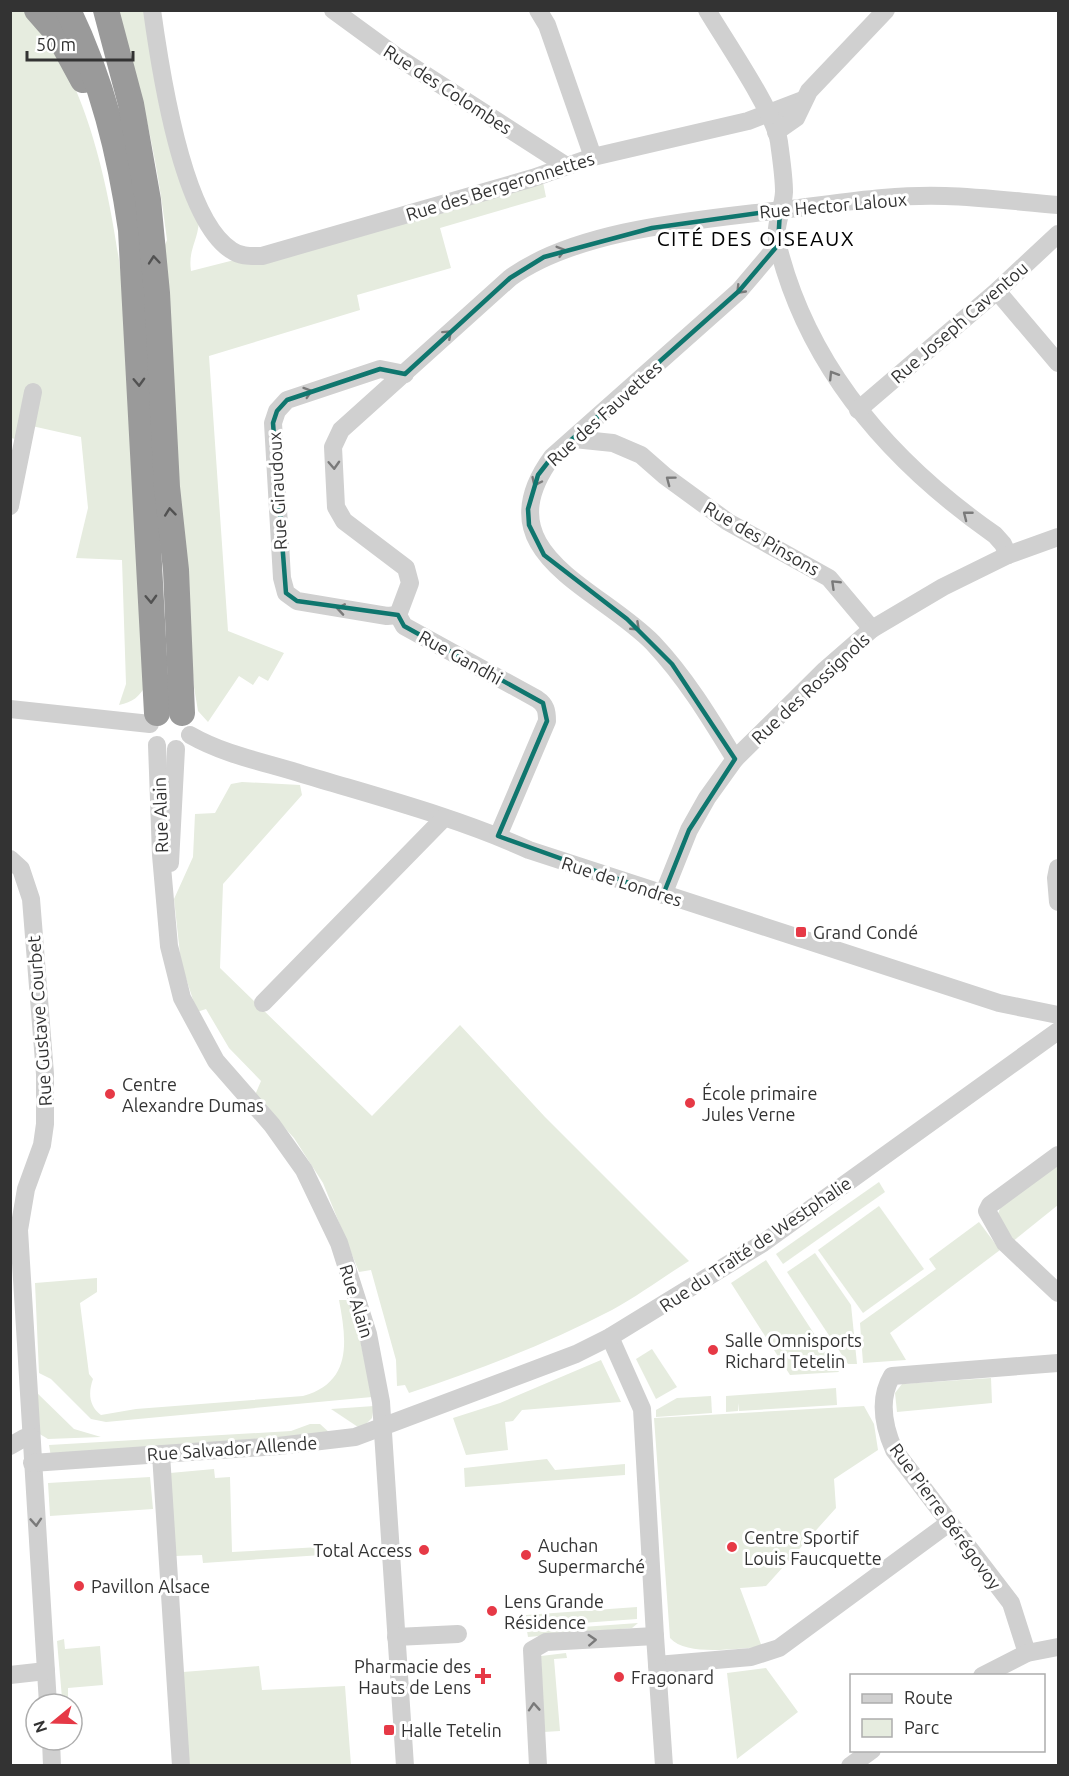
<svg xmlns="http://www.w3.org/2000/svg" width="1069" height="1776" viewBox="0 0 1069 1776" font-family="Ubuntu,sans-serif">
  <rect width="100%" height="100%" fill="#fff"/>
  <g fill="#e6ecdf">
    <path d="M 10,11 L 24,11 C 88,70 111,198 122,282 L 146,685 C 139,697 133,702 119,705 L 126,684 L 122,560 L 76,558 L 88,508 L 81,437 L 23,424 L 20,440 L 11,438 Z"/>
    <path d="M 116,11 L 146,11 L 199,222 C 197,243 188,250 191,271 L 543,182 L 546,197 L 440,228 L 451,268 L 357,295 L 360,310 L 209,356 L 228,631 L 284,653 L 268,681 L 259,676 L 253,685 L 239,676 L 208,722 L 198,711 L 194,687 L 177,486 L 163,250 L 167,240 C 157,157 142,89 116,11 Z"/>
    <path d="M 242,782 L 300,785 L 302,795 L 223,884 L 220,968 L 372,1116 L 460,1025 L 545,1117 L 689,1261 C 663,1277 638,1296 612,1310 C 547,1344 478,1370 409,1393 L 405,1385 L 397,1386 L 396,1360 L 371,1270 L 359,1272 L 323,1183 L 294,1138 L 255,1095 L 261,1081 L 229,1048 L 206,1009 L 197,1012 L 181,963 L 174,899 L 193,857 L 195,814 L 215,813 L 231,784 Z"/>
    <path d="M 1058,1164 L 1058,1205 L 1012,1242 L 998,1214 L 1000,1208 Z"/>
    <path d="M 879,1182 L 885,1192 L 783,1264 L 776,1254 Z"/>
    <path d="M 879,1206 L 924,1269 L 863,1313 L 818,1250 Z"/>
    <path d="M 979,1222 L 1000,1250 L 890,1333 L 906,1360 L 863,1363 L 860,1323 L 936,1269 L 929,1259 Z"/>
    <path d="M 815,1253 L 851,1305 L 857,1364 L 848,1364 L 787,1272 Z"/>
    <path d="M 766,1260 L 839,1372 L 790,1375 L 731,1283 Z"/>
    <path d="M 97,1278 L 97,1292 L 80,1303 L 89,1374 L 93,1379 C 88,1393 89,1406 101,1415 L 136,1409 L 303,1396 C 352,1382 347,1342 339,1300 L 348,1300 L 353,1305 L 372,1397 L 106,1422 L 91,1419 L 51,1379 L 39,1373 L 35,1283 Z"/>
    <path d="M 652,1349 L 677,1387 L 656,1399 L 636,1359 Z"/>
    <path d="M 601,1360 L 621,1402 L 522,1410 L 513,1421 L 505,1422 L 508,1450 L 466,1455 L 453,1418 L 500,1403 Z"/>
    <path d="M 991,1378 L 992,1403 L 897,1412 L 895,1393 L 902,1384 Z"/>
    <path d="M 836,1388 L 837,1405 L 739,1411 L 738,1403 L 738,1411 L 726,1412 L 726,1396 Z"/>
    <path d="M 34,1390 L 74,1429 L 101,1437 L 48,1439 L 38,1433 Z"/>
    <path d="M 711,1396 L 712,1413 L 656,1417 L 656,1410 L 677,1398 Z"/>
    <path d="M 374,1406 L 372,1418 L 361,1429 L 331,1409 Z"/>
    <path d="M 864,1406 L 874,1424 L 878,1450 L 834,1479 L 836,1508 L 766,1586 L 740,1588 L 762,1647 C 737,1648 687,1657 670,1638 L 654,1418 Z"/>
    <path d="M 310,1424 L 320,1424 L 331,1434 L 51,1457 L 49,1445 L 291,1431 Z"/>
    <path d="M 547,1459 L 555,1470 L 625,1464 L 625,1475 L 465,1487 L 464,1468 Z"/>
    <path d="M 214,1469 L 215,1478 L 230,1477 L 232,1552 L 337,1546 L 337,1554 L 203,1563 L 202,1555 L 175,1556 L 170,1473 Z"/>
    <path d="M 150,1477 L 153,1509 L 50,1516 L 48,1483 Z"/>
    <path d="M 637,1607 L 637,1619 L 527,1627 L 526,1615 Z"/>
    <path d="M 638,1623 L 632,1628 L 528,1637 L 527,1631 Z"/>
    <path d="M 64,1639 L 65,1649 L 100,1646 L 103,1685 L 68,1688 L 68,1698 L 62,1698 L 57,1641 Z"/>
    <path d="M 566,1653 L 567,1658 L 554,1659 L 560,1731 L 544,1732 L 541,1656 Z"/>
    <path d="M 259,1666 L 262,1690 L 345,1686 L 351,1765 L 188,1765 L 183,1672 Z"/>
    <path d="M 766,1668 L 798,1712 L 737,1759 L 727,1673 Z"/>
  </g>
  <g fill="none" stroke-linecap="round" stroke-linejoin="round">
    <g stroke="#d0d0d0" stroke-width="18">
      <path d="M 152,10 C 160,68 182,218 231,250 C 241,257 251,256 262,256 L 533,178 L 593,157 L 748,121 L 803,100"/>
      <path d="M 333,10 L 396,56 L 565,165"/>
      <path d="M 538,10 L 547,25 L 593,157"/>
      <path d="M 707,10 C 724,39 775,113 779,142 C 781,158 784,176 784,192 C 783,211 773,226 778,246 C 809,370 892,463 995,535 L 1003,544 L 1008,555"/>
      <path d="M 776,132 L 796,118 L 809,91 L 886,10"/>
      <path d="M 997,291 L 1058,363"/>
      <path d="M 858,410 L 997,291 L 1058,234"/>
      <path d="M 574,439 L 613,443 L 641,455 L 665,476 L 728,522 L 829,578 L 872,629"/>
      <path d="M 10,506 L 33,392"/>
      <path d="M 398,615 L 387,616 L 297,601 L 286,593 L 282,578 L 273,423 L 277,411 L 287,400 L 380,369 L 405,374"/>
      <path d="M 10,709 L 150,724"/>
      <path d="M 190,735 C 225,755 264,762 302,774 C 378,797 456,817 529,850 L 999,1003 L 1058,1015"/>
      <path d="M 157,745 L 161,855 L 169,946 L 182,998 L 216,1061 L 272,1125 L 304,1170 L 339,1243 L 368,1334 L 381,1402 L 405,1766"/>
      <path d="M 735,759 C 710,718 686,678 653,643 C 597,586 482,553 552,457 L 739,291 L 778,245"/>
      <path d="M 498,836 L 547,721 C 547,711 546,705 537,699 L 404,626 L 398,615 L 410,583 L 406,568 L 344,521 L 336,507 L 333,447 L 341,430 L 510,278 C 577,229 699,220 781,210 C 835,204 890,194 945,196 C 983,197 1021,202 1058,205"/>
      <path d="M 10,859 L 21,869 L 31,899 L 45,1074 L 45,1124 L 42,1145 L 26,1189 L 19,1230 L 48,1704"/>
      <path d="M 170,863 L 176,749"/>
      <path d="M 1058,868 L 1056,878 L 1058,902"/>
      <path d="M 663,895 L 689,830 L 707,798 L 735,759 L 825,670 L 872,629 L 943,587 L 1008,555 L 1058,537"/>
      <path d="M 263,1003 L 444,818"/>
      <path d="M 1058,1155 L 990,1205 L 987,1211 L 1005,1243 L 1058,1293"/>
      <path d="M 610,1337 L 642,1409 L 655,1636"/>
      <path d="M 10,1446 L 24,1438 L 31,1437"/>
      <path d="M 161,1454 L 181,1766"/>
      <path d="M 32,1463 L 278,1446 L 355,1437 L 576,1354 L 610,1337 L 763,1243 L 1058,1031"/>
      <path d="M 396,1637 L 458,1634"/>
      <path d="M 1027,1653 L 1011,1603 L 894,1450 C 884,1427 878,1399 892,1376 L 1058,1363"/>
      <path d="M 657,1665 L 751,1657 L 779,1648 L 949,1523"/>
      <path d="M 10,1675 L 46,1671"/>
      <path d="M 982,1676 L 1027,1653 L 1058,1647"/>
      <path d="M 51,1740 L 52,1766"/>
      <path d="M 538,1766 L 532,1650 L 546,1642 L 655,1636 L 664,1766"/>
      <path d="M 850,1766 L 872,1750"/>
    </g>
    <g stroke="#9a9a9a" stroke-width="26">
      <path d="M 37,10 L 58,34 L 83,80"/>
      <path d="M 68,10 C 102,81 120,153 131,230 L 157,713"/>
      <path d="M 106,10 L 131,104 L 148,200 L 157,293 L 167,487 L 176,570 L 182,713"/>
    </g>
  </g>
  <defs><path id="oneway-chevron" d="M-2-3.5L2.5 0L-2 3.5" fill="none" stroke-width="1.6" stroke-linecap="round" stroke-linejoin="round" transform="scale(1.5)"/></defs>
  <g stroke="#7a7a7a">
    <use href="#oneway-chevron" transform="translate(561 251) rotate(-16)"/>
    <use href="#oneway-chevron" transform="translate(740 290) rotate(134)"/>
    <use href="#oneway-chevron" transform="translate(448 334) rotate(-42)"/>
    <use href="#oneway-chevron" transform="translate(833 375) rotate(-122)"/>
    <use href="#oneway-chevron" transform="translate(308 392) rotate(-18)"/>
    <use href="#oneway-chevron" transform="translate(334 465) rotate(87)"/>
    <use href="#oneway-chevron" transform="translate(670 480) rotate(-143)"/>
    <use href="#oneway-chevron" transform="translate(536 482) rotate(115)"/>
    <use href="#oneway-chevron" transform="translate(967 515) rotate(-142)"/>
    <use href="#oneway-chevron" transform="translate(835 584) rotate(-136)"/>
    <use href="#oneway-chevron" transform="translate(341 609) rotate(-171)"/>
    <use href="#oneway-chevron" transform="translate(636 627) rotate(43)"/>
    <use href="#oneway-chevron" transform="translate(36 1522) rotate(86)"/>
    <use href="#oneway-chevron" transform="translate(592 1640) rotate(-3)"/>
    <use href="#oneway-chevron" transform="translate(534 1707) rotate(-94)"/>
  </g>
  <g stroke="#525252">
    <use href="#oneway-chevron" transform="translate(154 260) rotate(-95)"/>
    <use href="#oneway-chevron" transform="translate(139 382) rotate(88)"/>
    <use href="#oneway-chevron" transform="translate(170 512) rotate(-96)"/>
    <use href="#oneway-chevron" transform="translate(151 599) rotate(88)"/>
  </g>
  <path fill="none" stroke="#0f766e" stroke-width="4.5" stroke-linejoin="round" d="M 780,210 L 778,245 L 739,291 L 552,457 L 538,475 L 528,509 L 529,525 L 544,555 L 627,619 L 672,664 L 735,759 L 689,830 L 663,895 L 498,836 L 547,721 L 543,703 L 404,626 L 398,615 L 297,601 L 286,593 L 273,423 L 277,411 L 287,400 L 380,369 L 405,374 L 510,278 L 544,257 L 652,228 Z"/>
  <g fill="#e63946" stroke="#fff" stroke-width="2">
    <rect x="795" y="926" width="12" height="12" rx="3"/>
    <circle cx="110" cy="1094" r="6"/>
    <circle cx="690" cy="1103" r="6"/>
    <circle cx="713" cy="1350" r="6"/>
    <circle cx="732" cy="1547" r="6"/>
    <circle cx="424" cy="1550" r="6"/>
    <circle cx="526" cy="1555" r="6"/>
    <circle cx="79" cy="1586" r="6"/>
    <circle cx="492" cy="1611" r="6"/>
    <path d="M480 1667h6v6h6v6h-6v6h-6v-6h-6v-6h6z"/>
    <circle cx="619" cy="1677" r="6"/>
    <rect x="383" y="1724" width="12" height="12" rx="3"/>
  </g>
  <g text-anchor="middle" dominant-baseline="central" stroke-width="6" stroke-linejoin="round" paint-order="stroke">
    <g font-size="18" fill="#333" stroke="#fff">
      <text transform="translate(448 89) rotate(33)">Rue des Colombes</text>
      <text transform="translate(500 186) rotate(-17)">Rue des Bergeronnettes</text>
      <text transform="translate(833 205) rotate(-5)">Rue Hector Laloux</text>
      <text transform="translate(959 322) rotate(-41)">Rue Joseph Caventou</text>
      <text transform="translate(604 413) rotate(-42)">Rue des Fauvettes</text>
      <text transform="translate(277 491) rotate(-93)">Rue Giraudoux</text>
      <text transform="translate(762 538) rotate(30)">Rue des Pinsons</text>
      <text transform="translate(461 657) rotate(29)">Rue Gandhi</text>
      <text transform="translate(810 688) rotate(-43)">Rue des Rossignols</text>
      <text transform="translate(160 815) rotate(-92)">Rue Alain</text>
      <text transform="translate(622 881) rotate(18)">Rue de Londres</text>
      <text transform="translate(39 1021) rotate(-94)">Rue Gustave Courbet</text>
      <text transform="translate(755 1244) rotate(-34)">Rue du Traîté de Westphalie</text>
      <text transform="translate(357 1301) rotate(73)">Rue Alain</text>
      <text transform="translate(232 1448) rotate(-4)">Rue Salvador Allende</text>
      <text transform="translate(946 1516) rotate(54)">Rue Pierre Bérégovoy</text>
    </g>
    <g font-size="18" fill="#333" stroke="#fff" text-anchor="start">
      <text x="813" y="932">Grand Condé</text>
      <text x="122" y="1084">Centre<tspan x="122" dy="21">Alexandre Dumas</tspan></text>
      <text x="702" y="1093">École primaire<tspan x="702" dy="21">Jules Verne</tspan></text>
      <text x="725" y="1340">Salle Omnisports<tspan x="725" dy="21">Richard Tetelin</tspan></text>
      <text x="744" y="1537">Centre Sportif<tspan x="744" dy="21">Louis Faucquette</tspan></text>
      <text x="538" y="1545">Auchan<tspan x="538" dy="21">Supermarché</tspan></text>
      <text x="412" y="1550" text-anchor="end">Total Access</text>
      <text x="91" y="1586">Pavillon Alsace</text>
      <text x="504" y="1601">Lens Grande<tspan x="504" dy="21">Résidence</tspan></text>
      <text x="471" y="1666" text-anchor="end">Pharmacie des<tspan x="471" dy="21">Hauts de Lens</tspan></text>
      <text x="631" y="1677">Fragonard</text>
      <text x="401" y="1730">Halle Tetelin</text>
    </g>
    <g font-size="21" letter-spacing="1.5" fill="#000" stroke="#fff">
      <text x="756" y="238">CITÉ DES OISEAUX</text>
    </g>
  </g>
  <rect width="1069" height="1776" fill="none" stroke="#333333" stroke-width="24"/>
  <rect x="850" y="1674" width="195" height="78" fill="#ffffff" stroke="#adadad" stroke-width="1.5"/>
  <rect x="862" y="1694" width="30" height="9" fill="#d0d0d0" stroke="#adadad" stroke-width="1.5"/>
  <text x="904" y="1704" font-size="18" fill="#333333">Route</text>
  <rect x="862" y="1719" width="30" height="18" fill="#e6ecdf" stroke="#adadad" stroke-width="1.5"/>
  <text x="904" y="1734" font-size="18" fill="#333333">Parc</text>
  <g transform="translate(54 1722) rotate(251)"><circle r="28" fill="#ffffff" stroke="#adadad" stroke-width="1.5"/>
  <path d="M0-4.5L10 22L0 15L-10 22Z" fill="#e63946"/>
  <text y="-9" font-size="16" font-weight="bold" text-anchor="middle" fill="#333333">N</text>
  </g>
  <path d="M27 51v9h106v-9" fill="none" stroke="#333333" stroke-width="3"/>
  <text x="36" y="51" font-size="18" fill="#333333" stroke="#ffffff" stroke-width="4.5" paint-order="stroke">50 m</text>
</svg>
